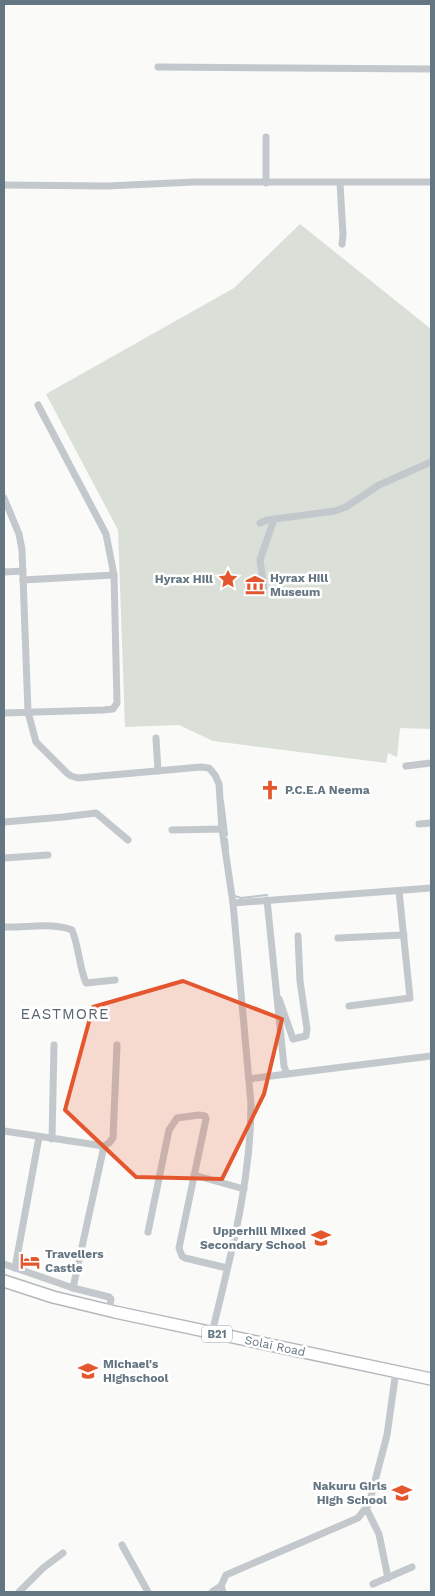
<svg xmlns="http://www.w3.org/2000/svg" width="435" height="1596" viewBox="0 0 435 1596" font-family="'Work Sans',sans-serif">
  <rect width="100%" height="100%" fill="#fafaf8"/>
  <path fill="#dadfd7" d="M 300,224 L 431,329 L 431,729 L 400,728 L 397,757 L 388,753 L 386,763 L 213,741 L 179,725 L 125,727 L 118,530 L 46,394 L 234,288 Z"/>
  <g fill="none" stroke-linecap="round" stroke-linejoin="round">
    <g stroke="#bbc7cb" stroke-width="2">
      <path d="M 223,801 L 227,835"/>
      <path d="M 227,839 L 228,849"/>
      <path d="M 235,896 L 241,898 L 267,895"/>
    </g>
    <defs>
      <path id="trunk" d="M 4,1281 L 53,1297 L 115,1312 L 431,1379"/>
    </defs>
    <use href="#trunk" stroke="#b4b9bd" stroke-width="14"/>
    <g stroke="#c3c8cc" stroke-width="7">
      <path d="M 158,67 L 431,69"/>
      <path d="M 266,183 L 266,137"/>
      <path d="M 340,183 L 343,235 L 342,244"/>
      <path d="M 4,185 L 107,186 L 194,182 L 431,182"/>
      <path d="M 4,498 L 19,534 L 22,550 L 28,712 L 36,742 L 67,773 L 71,776 L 78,778 L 201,767 L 209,768 L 215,775 L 219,784 L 222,829 L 233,903 L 251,1104 C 251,1182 230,1258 212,1333"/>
      <path d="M 260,523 L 267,520 L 335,511 L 346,507 L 379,485 L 431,462"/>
      <path d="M 4,572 L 23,571"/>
      <path d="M 23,580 L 114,575"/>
      <path d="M 264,588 L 260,560 L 274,519"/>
      <path d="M 4,713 L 103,710 L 113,709 L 117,703 L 114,575 L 106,534 L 38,405"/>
      <path d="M 156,738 L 158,771"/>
      <path d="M 406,766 L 431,763"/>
      <path d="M 4,822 L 63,817 L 96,813 L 128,840"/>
      <path d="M 419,824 L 431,823"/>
      <path d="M 172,830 L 222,829"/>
      <path d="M 4,858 L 48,855"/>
      <path d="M 267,900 L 284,1066 L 287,1074 L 431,1056"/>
      <path d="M 233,903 L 431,888"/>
      <path d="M 4,927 C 24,928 55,922 72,930 C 79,947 79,966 86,983 L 115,980"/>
      <path d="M 338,938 L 404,935"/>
      <path d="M 279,999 L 293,1039 L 306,1036 L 307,1029 L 300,981 L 298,936"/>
      <path d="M 349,1006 L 410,998 L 399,891"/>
      <path d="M 249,1079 L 287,1074"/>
      <path d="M 4,1131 L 104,1146 L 109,1143 L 113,1138 L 117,1045"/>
      <path d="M 52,1139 L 54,1045"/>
      <path d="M 194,1175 L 244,1189"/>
      <path d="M 148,1232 L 169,1130 L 177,1118 L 199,1115 L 205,1116 L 206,1119 L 179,1248 L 182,1256 L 185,1258 L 227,1268"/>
      <path d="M 4,1264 L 73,1288 L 109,1297 L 111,1299 L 109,1310"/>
      <path d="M 15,1268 L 39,1137"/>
      <path d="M 73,1288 L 104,1146"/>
      <path d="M 366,1508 L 379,1534 L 388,1578"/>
      <path d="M 122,1545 L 148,1592"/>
      <path d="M 373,1584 L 412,1567"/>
      <path d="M 19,1592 L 43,1568 L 63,1553"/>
      <path d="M 212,1592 L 221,1586"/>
      <path d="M 223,1592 L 221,1586 L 226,1575 L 358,1518 L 369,1504 L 387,1435 L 396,1371"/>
    </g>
    <use href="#trunk" stroke="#fff" stroke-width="11"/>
  </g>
  <path fill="#e4572e" fill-opacity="0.2" stroke="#e4572e" stroke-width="4" stroke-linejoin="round" d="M 183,981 L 282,1019 L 264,1094 L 222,1179 L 136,1177 L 65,1110 L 93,1007 Z"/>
  <defs>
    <symbol id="sight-bare" viewBox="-9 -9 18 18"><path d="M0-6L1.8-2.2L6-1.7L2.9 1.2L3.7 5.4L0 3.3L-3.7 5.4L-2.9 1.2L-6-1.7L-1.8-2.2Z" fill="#e4572e" stroke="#fff" stroke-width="2.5" paint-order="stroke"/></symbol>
    <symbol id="museum-bare" viewBox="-9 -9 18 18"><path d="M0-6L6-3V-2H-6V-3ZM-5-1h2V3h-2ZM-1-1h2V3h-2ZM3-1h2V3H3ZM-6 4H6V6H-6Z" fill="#e4572e" stroke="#fff" stroke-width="2.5" paint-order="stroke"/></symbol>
    <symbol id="church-bare" viewBox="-9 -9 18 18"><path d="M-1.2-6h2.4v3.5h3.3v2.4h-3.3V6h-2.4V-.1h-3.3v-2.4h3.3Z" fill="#e4572e" stroke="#fff" stroke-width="2.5" paint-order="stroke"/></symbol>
    <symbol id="school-bare" viewBox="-9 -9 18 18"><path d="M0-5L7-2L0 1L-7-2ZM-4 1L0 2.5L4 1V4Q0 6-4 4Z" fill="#e4572e" stroke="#fff" stroke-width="2.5" paint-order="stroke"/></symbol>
    <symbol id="hotel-bare" viewBox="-9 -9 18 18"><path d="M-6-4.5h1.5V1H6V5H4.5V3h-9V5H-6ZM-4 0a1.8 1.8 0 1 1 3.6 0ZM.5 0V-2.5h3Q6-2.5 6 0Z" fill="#e4572e" stroke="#fff" stroke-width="2.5" paint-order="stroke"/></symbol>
  </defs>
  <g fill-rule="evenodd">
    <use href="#sight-bare" x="214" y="565" width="28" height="28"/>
    <use href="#museum-bare" x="241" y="571" width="28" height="28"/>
    <use href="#church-bare" x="256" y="776" width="28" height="28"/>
    <use href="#school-bare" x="307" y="1224" width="28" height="28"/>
    <use href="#hotel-bare" x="16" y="1247" width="28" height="28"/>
    <use href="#school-bare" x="74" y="1357" width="28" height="28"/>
    <use href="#school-bare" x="388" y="1479" width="28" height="28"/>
  </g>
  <g text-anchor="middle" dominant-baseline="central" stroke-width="5" stroke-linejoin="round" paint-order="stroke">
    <rect fill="#fff" stroke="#939fa8" stroke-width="1" x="202" y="1325.5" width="30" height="17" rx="4"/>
    <g font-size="11" font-weight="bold" fill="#657683">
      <text x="217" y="1334">B21</text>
    </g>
    <g font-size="12" font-weight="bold" fill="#657683" stroke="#fff" text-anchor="start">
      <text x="270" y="578">Hyrax Hill<tspan x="270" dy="14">Museum</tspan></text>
      <text x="213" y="579" text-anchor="end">Hyrax Hill</text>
      <text x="285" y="790">P.C.E.A Neema</text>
      <text x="306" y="1231" text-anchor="end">Upperhill Mixed<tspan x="306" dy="14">Secondary School</tspan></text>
      <text x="45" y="1254">Travellers<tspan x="45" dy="14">Castle</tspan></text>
      <text x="103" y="1364">Michael's<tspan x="103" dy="14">Highschool</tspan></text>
      <text x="387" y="1486" text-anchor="end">Nakuru Girls<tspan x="387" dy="14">High School</tspan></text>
    </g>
    <g font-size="12" fill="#657683" stroke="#fff">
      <text transform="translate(275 1346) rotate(12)">Solai Road</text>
    </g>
    <g font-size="15" letter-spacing="1" fill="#57646e" stroke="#fff">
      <text x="65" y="1014">EASTMORE</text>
    </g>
  </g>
  <rect width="435" height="1596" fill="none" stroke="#657683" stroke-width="10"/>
</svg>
